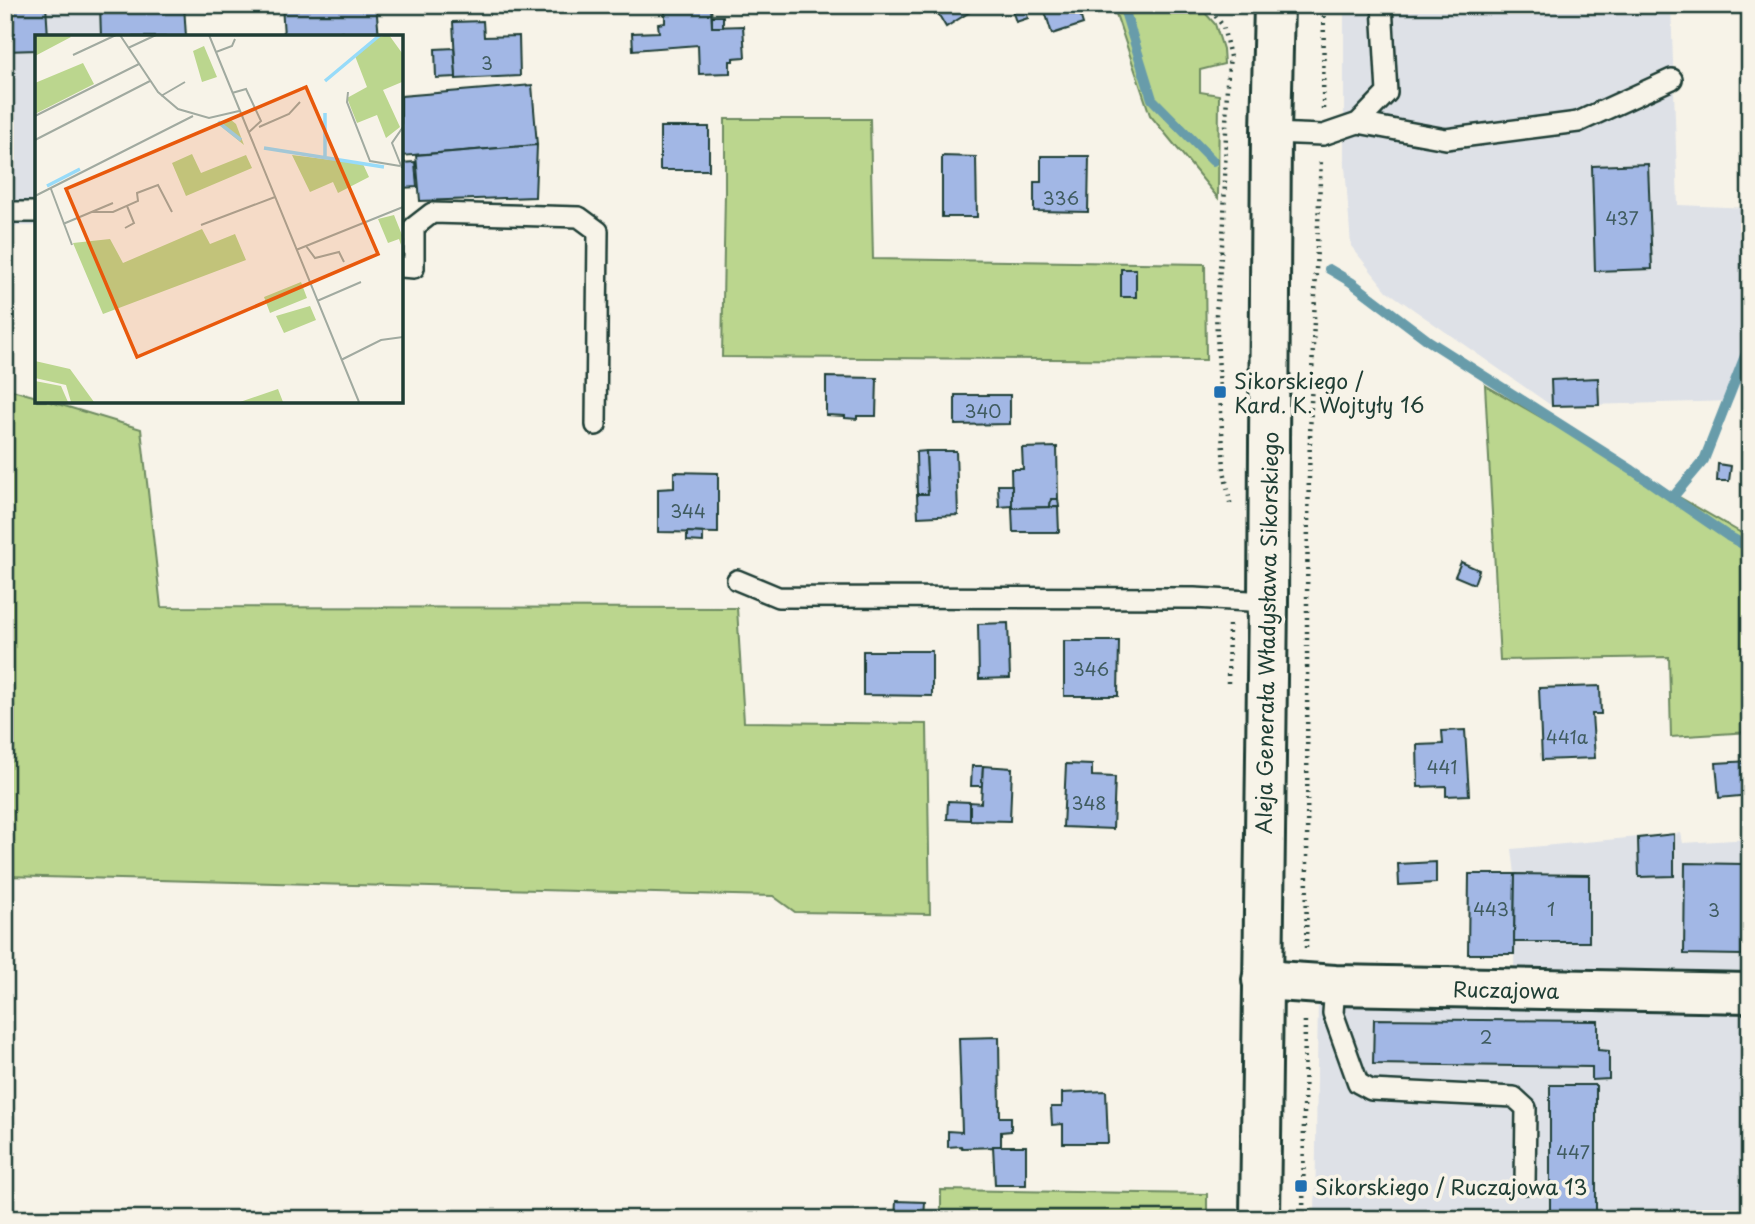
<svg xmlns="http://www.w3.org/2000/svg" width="1755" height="1224" viewBox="0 0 1755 1224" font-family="'Playpen Sans',sans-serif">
  <rect width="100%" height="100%" fill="#f7f3e8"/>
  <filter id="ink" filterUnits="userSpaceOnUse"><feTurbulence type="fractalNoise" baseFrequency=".0143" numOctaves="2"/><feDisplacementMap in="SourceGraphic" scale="14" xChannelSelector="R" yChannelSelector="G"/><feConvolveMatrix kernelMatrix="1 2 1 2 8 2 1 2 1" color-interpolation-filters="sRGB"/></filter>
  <g filter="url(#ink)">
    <g fill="#dee1e7">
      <path d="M 5,5 L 184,5 L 186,37 L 37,37 L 37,226 L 5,226 Z"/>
      <path d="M 1344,5 L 1671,5 L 1678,205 L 1750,208 L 1750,358 L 1733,401 L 1552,406 L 1387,291 L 1351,246 L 1344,152 Z"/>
      <path d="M 1681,833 L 1683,843 L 1750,839 L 1750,980 L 1514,979 L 1515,874 L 1512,849 Z"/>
      <path d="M 1318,998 L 1750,1005 L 1750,1219 L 1315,1219 Z"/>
    </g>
    <g fill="#bbd68e" stroke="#6d8a61" stroke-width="2">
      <path d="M 1113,5 L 1198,5 L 1215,24 L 1223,49 L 1224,64 L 1200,70 L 1200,92 L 1219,95 L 1218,198 L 1150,115 Z"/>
      <path d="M 725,119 L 870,119 L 873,259 L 1205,264 L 1206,360 L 722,357 L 725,192 Z"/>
      <path d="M 1485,385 L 1750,538 L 1750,732 L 1671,737 L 1669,657 L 1500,660 Z"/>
      <path d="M 5,388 L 37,397 L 37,401 L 48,401 L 141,429 L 161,607 L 737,608 L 744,722 L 927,724 L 930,914 L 795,912 L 773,896 L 5,876 Z"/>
      <path d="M 941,1190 L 1207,1194 L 1207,1219 L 941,1219 Z"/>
    </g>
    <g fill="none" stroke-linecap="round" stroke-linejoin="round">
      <g stroke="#679caa" stroke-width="10">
        <path d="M 1123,5 L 1152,99 L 1213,161"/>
        <path d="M 1329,269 L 1351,282 L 1429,341 L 1632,470 L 1728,536 L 1750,548"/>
        <path d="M 1673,497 L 1704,460 L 1750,343"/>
      </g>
    </g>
    <g fill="#a2b7e5" stroke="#1f3d34" stroke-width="2">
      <path d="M 46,5 L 48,37 L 37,37 L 37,50 L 5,51 L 5,6 Z"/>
      <path d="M 100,5 L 184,5 L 186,37 L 101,37 Z"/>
      <path d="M 282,5 L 376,5 L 379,37 L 342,37 L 342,32 L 284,36 Z"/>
      <path d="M 665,5 L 711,5 L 712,27 L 743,26 L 745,57 L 733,58 L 733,61 L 730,61 L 730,73 L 699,74 L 698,45 L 633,50 L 632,33 L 659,32 L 658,24 L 665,23 Z"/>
      <path d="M 933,5 L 974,5 L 976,8 L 946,27 Z"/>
      <path d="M 1018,5 L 1024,5 L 1028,18 L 1016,22 L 1011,7 Z"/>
      <path d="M 1043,5 L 1077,5 L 1083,24 L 1052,34 Z"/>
      <rect x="712" y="16" width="11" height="11"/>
      <path d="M 483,21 L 484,37 L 519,36 L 520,76 L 456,79 L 453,22 Z"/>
      <path d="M 454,48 L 456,77 L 436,78 L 435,49 Z"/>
      <path d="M 532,85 L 537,145 L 401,156 L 401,96 Z"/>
      <rect x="660" y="127" width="49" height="43"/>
      <path d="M 537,145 L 535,197 L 420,201 L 416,155 Z"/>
      <path d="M 942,156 L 976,157 L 977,217 L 942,217 Z"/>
      <path d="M 1041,156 L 1089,156 L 1088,212 L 1034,211 L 1034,182 L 1041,182 Z"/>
      <path d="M 415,162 L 417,187 L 401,188 L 401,163 Z"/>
      <path d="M 1648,164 L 1652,269 L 1595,271 L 1592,166 Z"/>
      <rect x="1121" y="269" width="15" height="28"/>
      <path d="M 826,377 L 877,378 L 876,416 L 857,416 L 857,419 L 845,418 L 845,416 L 826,415 Z"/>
      <path d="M 1598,378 L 1599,405 L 1552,406 L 1551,380 Z"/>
      <path d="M 955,395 L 1010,395 L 1010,424 L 955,425 Z"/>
      <path d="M 1057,447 L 1058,499 L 1051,499 L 1050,507 L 1012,508 L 1011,469 L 1023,469 L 1022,448 Z"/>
      <path d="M 926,451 L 928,494 L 917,494 L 916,452 Z"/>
      <path d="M 926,451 L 956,451 L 958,515 L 918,517 L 917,494 L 928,494 Z"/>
      <path d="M 1718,464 L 1731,466 L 1729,481 L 1717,481 Z"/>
      <path d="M 674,472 L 718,473 L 718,533 L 658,532 L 658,489 L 674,488 Z"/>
      <path d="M 998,485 L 1012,485 L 1012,506 L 999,507 Z"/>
      <path d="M 1051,499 L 1058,499 L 1059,507 L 1050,507 Z"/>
      <path d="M 1058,507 L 1059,532 L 1013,532 L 1012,508 Z"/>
      <path d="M 687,532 L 703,533 L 703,542 L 687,541 Z"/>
      <path d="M 1461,562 L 1479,570 L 1474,584 L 1455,576 Z"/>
      <path d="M 1008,623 L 1010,678 L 979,679 L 978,624 Z"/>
      <path d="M 1064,641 L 1119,641 L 1118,696 L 1064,696 Z"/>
      <path d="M 863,651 L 932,651 L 932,696 L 863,695 Z"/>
      <path d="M 1600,686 L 1601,714 L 1592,714 L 1595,758 L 1542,760 L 1539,688 Z"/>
      <path d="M 1465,730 L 1469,795 L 1446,796 L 1446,786 L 1418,787 L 1417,745 L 1443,744 L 1442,731 Z"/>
      <path d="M 1750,761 L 1750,795 L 1719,798 L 1716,763 Z"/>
      <path d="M 1066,764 L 1092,765 L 1092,776 L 1115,777 L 1113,829 L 1063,827 Z"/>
      <path d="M 972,766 L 983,766 L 982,786 L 971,786 Z"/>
      <path d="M 983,766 L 1012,768 L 1010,821 L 970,820 L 970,802 L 981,803 Z"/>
      <path d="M 948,801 L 970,802 L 970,820 L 947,819 Z"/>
      <path d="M 1674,834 L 1674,876 L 1639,877 L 1638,838 Z"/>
      <path d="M 1436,862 L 1436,883 L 1399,885 L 1398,864 Z"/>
      <path d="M 1685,863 L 1743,864 L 1742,955 L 1684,954 Z"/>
      <path d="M 1469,874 L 1515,874 L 1514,954 L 1468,954 Z"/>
      <path d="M 1515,874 L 1589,875 L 1589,942 L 1514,942 Z"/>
      <path d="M 1374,1019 L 1598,1021 L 1598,1050 L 1609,1051 L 1609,1079 L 1592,1080 L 1592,1067 L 1373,1064 Z"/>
      <path d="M 999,1037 L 1000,1117 L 1011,1117 L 1011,1131 L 1001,1132 L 1001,1147 L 962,1148 L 961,1146 L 948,1147 L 948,1131 L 962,1132 L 959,1038 Z"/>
      <path d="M 1550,1085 L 1596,1085 L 1596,1218 L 1550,1217 Z"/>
      <path d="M 1106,1091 L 1108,1143 L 1063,1143 L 1063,1124 L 1052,1125 L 1051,1107 L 1062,1107 L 1062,1093 Z"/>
      <path d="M 993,1146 L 1026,1146 L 1026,1185 L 995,1185 Z"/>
      <path d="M 896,1201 L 925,1202 L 924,1219 L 895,1219 Z"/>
      <path d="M 1550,1217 L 1596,1218 L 1596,1219 L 1550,1219 Z"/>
    </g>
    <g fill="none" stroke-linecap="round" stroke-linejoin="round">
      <defs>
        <g id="service">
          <path d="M 1358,123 L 1446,139 L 1578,122 L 1672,79"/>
          <path d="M 1271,133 L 1323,135 L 1358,123 L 1387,93 L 1382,5"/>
          <path d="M 5,212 L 37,212"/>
          <path d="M 401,267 L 414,268 L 414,227 L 432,213 L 579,217 L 598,231 L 596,425"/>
          <path d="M 737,580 L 778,597 L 1194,598 L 1268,602"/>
          <path d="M 1335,985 L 1333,1013 L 1358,1083 L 1371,1090 L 1514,1097 L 1526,1108 L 1525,1184"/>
        </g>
        <path id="minor" d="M 1262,980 L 1335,985 L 1750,993"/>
        <path id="secondary" d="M 1260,1219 L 1268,602 L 1271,133 L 1274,5"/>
      </defs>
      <use href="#service" stroke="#1f3d34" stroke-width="24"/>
      <use href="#minor" stroke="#1f3d34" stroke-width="44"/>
      <use href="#secondary" stroke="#1f3d34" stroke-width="44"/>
      <g stroke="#1f3d34" stroke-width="4.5" stroke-dasharray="2 5" stroke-linecap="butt">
        <path d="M 1207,5 L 1223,26 L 1230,57 L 1227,83 L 1224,222 L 1216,314 L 1224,470 L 1231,508"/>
        <path d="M 1323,109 L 1324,5"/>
        <path d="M 1228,683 L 1229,625"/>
        <path d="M 1306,948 C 1308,834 1307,719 1307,604 C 1308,456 1314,308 1321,159"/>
        <path d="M 1303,1219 L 1305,1017"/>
      </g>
      <use href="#service" stroke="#f7f3e8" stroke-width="19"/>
      <use href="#minor" stroke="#f7f3e8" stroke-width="38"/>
      <use href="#secondary" stroke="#f7f3e8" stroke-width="38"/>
    </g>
  </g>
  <g fill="#1f6fb2" stroke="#f7f3e8" stroke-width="2.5">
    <rect x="1213" y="385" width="14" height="14" rx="3.5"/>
    <rect x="1294" y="1179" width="14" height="14" rx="3.5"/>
  </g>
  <g text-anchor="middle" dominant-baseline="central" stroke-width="7" stroke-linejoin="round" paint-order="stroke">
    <g font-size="18" fill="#405c60">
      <text x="487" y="62">3</text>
      <text x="1061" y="197">336</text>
      <text x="1622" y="217">437</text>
      <text x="983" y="410">340</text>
      <text x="688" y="510">344</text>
      <text x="1091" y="668">346</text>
      <text x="1567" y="736">441a</text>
      <text x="1442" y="766">441</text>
      <text x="1089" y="802">348</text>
      <text x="1491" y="908">443</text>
      <text x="1551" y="908">1</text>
      <text x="1714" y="909">3</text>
      <text x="1486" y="1036">2</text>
      <text x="1573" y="1151">447</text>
    </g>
    <g font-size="21" fill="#1f3d34" stroke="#f7f3e8" text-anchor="start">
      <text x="1234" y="380">Sikorskiego /<tspan x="1234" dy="24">Kard. K. Wojtyły 16</tspan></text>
      <text x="1315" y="1186">Sikorskiego / Ruczajowa 13</text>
    </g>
    <g font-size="21" fill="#1f3d34" stroke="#f7f3e8">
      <text transform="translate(1266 633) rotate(-89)">Aleja Generała Władysława Sikorskiego</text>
      <text transform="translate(1506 989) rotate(1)">Ruczajowa</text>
    </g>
  </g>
  <g transform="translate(35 35)">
    <rect width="368" height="368" fill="#f7f3e8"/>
    <path d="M 0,0 L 34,0 L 36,2 L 0,21 ZM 354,0 L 367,18 L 367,47 L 348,55 L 365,92 L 351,103 L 342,80 L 322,88 L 312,63 L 332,52 L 320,21 L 344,2 ZM 169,11 L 182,42 L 167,47 L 158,16 ZM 48,28 L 59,49 L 0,79 L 0,48 ZM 195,84 L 201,89 L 209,110 L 182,88 ZM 157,119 L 166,138 L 211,120 L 217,133 L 151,161 L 137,128 ZM 257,120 L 328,129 L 334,142 L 303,158 L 298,147 L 275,157 ZM 359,180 L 367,200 L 366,210 L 364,204 L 353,208 L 343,184 ZM 167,194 L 175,209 L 200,199 L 211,225 L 68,279 L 38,208 L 75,204 L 88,228 ZM 266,247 L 272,263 L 235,278 L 229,262 ZM 275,271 L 281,285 L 249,298 L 241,281 ZM 0,326 L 35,334 L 59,367 L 36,367 L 31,350 L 0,343 ZM 0,346 L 26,351 L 33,367 L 0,367 ZM 243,354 L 248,367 L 205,367 Z" fill="#bbd68e"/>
    <path fill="none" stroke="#97dbf9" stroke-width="3.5" d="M 290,46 L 345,0M 183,87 L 206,105M 229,113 L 349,132M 290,123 L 290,78M 12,151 L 45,134"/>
    <path fill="none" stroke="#a1aaa0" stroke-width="2" d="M 85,0 L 123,57 L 143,74 L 174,83 L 204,76M 174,0 L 324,367M 93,13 L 121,0M 181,17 L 197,11 L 200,4M 38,20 L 81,0M 313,57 L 312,67 L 335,126 L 365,131M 197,58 L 211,54 L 226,86 L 213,98M 126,61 L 150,47M 0,81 L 104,29M 224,92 L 254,79 L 265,67M 0,105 L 115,46M 367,133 L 357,108 L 368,92M 16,154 L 37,210M 0,161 L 158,81M 57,177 L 78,177 L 103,166 L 102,158 L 123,150 L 137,177M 28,189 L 78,168M 166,190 L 240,162M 90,193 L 99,188 L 92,171M 271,211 L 280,223 L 304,217 L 309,227M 261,215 L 368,172M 282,266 L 326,247M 306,325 L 346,305 L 368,302"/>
    <path fill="#e8590c" fill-opacity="0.15" stroke="#e8590c" stroke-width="3.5" d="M 271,52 L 343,219 L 102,322 L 31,154 Z"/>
    <rect width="368" height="368" fill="none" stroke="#1f3d34" stroke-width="3.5"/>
  </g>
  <rect width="1755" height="1224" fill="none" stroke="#f7f3e8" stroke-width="28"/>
  <rect x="14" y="14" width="1727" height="1196" fill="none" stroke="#1f3d34" stroke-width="2.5" filter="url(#ink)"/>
</svg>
